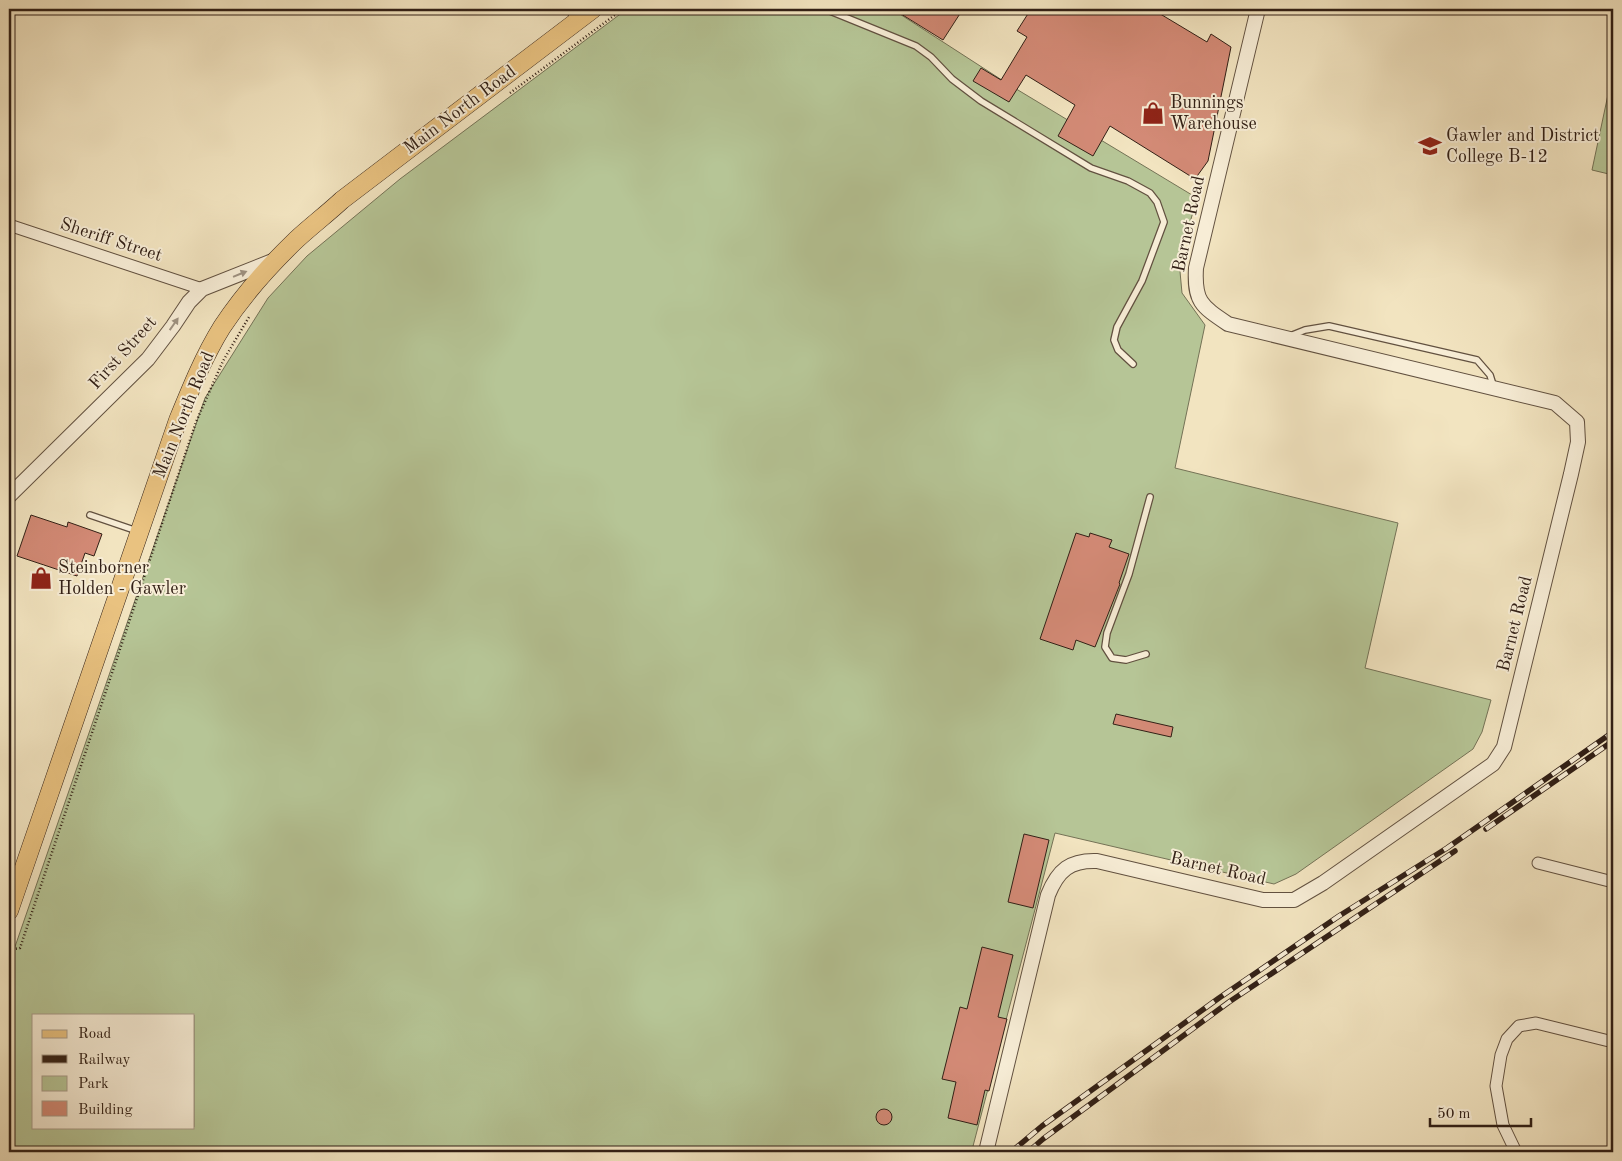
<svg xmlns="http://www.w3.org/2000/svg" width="1622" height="1161" viewBox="0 0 1622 1161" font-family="'Old Standard TT',serif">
  <rect width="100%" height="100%" fill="#f2e4c0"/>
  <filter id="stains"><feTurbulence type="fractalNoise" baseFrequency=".004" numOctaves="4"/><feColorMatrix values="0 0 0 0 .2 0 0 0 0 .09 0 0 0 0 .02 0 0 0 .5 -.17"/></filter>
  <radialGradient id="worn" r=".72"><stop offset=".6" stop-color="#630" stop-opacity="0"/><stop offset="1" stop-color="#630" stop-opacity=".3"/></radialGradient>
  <g fill="#b6c596" stroke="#747256" fill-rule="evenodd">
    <path d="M 627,9 L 892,9 L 1008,84 L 1197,198 L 1179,261 L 1182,293 L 1205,325 L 1175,468 L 1398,523 L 1365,668 L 1491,700 L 1482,732 L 1473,749 L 1296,874 L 1274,884 L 1055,833 L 972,1150 L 970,1152 L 9,1152 L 9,964 L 205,398 L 268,298 L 307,256 L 400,179 ZM 34,1015 L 194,1015 L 194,1127 L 34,1127 Z"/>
    <path d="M 1613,71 L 1613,175 L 1592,170 Z"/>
  </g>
  <g fill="#d38a76" stroke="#322016">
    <path d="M 893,9 L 963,9 L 943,40 Z"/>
    <path d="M 1031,9 L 1152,9 L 1207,42 L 1211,34 L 1231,47 L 1208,161 L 1195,179 L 1110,126 L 1093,156 L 1058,136 L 1075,105 L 1026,75 L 1009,102 L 973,81 L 981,68 L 1001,80 L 1027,37 L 1017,31 Z"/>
    <path d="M 31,515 L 67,527 L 68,522 L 102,534 L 94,556 L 85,553 L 77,576 L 17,556 Z"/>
    <path d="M 1076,533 L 1089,537 L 1090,533 L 1112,540 L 1109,547 L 1129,554 L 1119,583 L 1120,584 L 1095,647 L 1076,640 L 1073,650 L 1040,639 Z"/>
    <path d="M 1116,714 L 1173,727 L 1171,737 L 1113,724 Z"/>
    <path d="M 1024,834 L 1049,840 L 1033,908 L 1008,902 Z"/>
    <path d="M 982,947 L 1013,955 L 998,1017 L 1007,1019 L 989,1091 L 985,1090 L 977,1125 L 948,1118 L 956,1082 L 942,1079 L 960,1007 L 967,1009 Z"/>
    <circle cx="884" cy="1117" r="8"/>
  </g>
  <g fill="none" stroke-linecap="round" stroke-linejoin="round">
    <defs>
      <g id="service">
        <path d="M 825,9 L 916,46 L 931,57 L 952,79 L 981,101 L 1091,168 L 1128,181 L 1150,193 L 1157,202 L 1164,222 L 1142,281 L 1117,327 L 1114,340 L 1118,350 L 1133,364"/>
        <path d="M 1290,336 L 1305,330 L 1329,326 L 1477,360 L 1490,375 L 1494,388"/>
        <path d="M 90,515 L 137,531"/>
        <path d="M 1146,654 L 1126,660 L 1112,658 L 1105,647 L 1107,633 L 1129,574 L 1150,497"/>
      </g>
      <g id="minor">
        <path d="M 571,9 L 579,19"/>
        <path d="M 9,225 L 202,289"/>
        <path d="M 1538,863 L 1613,882"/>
        <path d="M 1516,1152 L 1503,1125 L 1496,1086 L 1501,1055 L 1507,1039 L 1519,1026 L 1536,1023 L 1613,1042"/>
      </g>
      <g id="tertiary">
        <path d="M 9,496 L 148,359 L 173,326 L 189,302 L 202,289 L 275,260"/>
        <path d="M 986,1152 L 1048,895 C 1058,870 1070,860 1097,861 L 1263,900 L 1294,900 L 1323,883 L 1493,764 L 1504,747 L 1571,474 L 1578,442 L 1577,422 L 1555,403 L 1228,324 C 1201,306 1194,301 1196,268 L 1258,9"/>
      </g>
      <path id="primary" d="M 9,911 L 178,420 C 191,388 204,356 222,327 C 243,295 269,266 296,240 C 311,226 327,214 342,200 L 593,9"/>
    </defs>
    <use href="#service" stroke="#625140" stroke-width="8"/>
    <use href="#minor" stroke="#625140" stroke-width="13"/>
    <use href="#tertiary" stroke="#625140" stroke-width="16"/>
    <use href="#primary" stroke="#322016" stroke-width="19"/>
    <g stroke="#322016" stroke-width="2.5" stroke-dasharray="1 2.5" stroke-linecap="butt">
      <path d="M 510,93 L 623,9"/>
      <path d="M 9,950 L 20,948 L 196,422 L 223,361 L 249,317"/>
      <path d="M 1006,1152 L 1011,1149 L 1012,1152"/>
    </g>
    <use href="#service" stroke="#f7edd6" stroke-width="5.5"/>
    <use href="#minor" stroke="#f7edd6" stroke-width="11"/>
    <use href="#tertiary" stroke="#f7edd6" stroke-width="14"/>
    <use href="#primary" stroke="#e9c280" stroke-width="18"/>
    <defs>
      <g id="rail">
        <path d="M 1486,829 L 1613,741"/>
        <path d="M 1011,1152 L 1042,1126 L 1219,998 L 1339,916 L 1447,848 L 1613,732"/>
        <path d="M 1028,1152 L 1043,1139 L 1229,1002 L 1455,851"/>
      </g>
    </defs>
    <use href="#rail" stroke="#322016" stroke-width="5.5"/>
    <use href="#rail" stroke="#f7edd6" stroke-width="4" stroke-dasharray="11" stroke-linecap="butt"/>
  </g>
  <defs><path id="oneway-solid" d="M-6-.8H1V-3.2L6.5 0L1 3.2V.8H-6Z" transform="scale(1.25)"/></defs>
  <g fill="#9e9180">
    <use href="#oneway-solid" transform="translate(240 274) rotate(-22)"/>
    <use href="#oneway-solid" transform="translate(174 324) rotate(-55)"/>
  </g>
  <defs>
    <symbol id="shop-bare" viewBox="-9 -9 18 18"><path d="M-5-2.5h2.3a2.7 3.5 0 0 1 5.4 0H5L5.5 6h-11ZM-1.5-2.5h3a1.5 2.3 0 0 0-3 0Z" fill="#8f2418" stroke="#f7edd6" stroke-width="2.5" paint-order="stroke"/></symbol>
    <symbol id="school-bare" viewBox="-9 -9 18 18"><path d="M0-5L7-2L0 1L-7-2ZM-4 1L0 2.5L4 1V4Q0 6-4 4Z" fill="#8f2418" stroke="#f7edd6" stroke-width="2.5" paint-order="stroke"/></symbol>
  </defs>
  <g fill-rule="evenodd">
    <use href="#shop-bare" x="1137" y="97" width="32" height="32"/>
    <use href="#school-bare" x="1414" y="130" width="32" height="32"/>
    <use href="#shop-bare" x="25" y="562" width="32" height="32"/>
  </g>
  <g text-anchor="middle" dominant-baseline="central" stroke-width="4" stroke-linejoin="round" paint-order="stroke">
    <g font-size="18" fill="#322016" stroke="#f7edd6" text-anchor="start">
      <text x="1170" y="103">Bunnings<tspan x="1170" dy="21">Warehouse</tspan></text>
      <text x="1446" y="136">Gawler and District<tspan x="1446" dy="21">College B-12</tspan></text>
      <text x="58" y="568">Steinborner<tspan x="58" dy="21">Holden - Gawler</tspan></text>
    </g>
    <g font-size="18" fill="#322016" stroke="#f7edd6">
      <text transform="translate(460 110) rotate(-37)">Main North Road</text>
      <text transform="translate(1189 224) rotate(-78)">Barnet Road</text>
      <text transform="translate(111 240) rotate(18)">Sheriff Street</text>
      <text transform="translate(123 353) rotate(-48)">First Street</text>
      <text transform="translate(184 415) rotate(-68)">Main North Road</text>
      <text transform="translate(1515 624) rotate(-76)">Barnet Road</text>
      <text transform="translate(1218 869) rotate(13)">Barnet Road</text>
    </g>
  </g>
  <rect width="1622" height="1161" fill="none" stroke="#f2e4c0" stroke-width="30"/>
  <rect x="10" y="10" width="1602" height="1141" fill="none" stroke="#322016" stroke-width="2.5"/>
  <rect x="15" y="15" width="1592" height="1131" fill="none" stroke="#322016"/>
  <rect x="32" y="1014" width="162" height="115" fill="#f7edd6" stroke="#a89b89"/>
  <rect x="42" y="1030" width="25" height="8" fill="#e9c280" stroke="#a89b89"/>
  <text x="78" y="1038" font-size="15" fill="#322016">Road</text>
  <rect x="42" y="1055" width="25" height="8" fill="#322016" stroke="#a89b89"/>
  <text x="78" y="1064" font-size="15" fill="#322016">Railway</text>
  <rect x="42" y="1076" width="25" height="15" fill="#b6c596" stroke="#a89b89"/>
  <text x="78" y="1088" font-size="15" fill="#322016">Park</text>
  <rect x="42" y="1101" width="25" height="15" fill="#d38a76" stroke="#a89b89"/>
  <text x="78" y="1114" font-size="15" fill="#322016">Building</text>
  <path d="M1430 1118v8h101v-8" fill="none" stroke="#322016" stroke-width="2.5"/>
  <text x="1437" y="1118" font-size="15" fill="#322016" stroke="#f7edd6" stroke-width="4" paint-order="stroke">50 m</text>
  <rect width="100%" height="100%" filter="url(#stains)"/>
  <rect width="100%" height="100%" fill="url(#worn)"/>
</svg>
